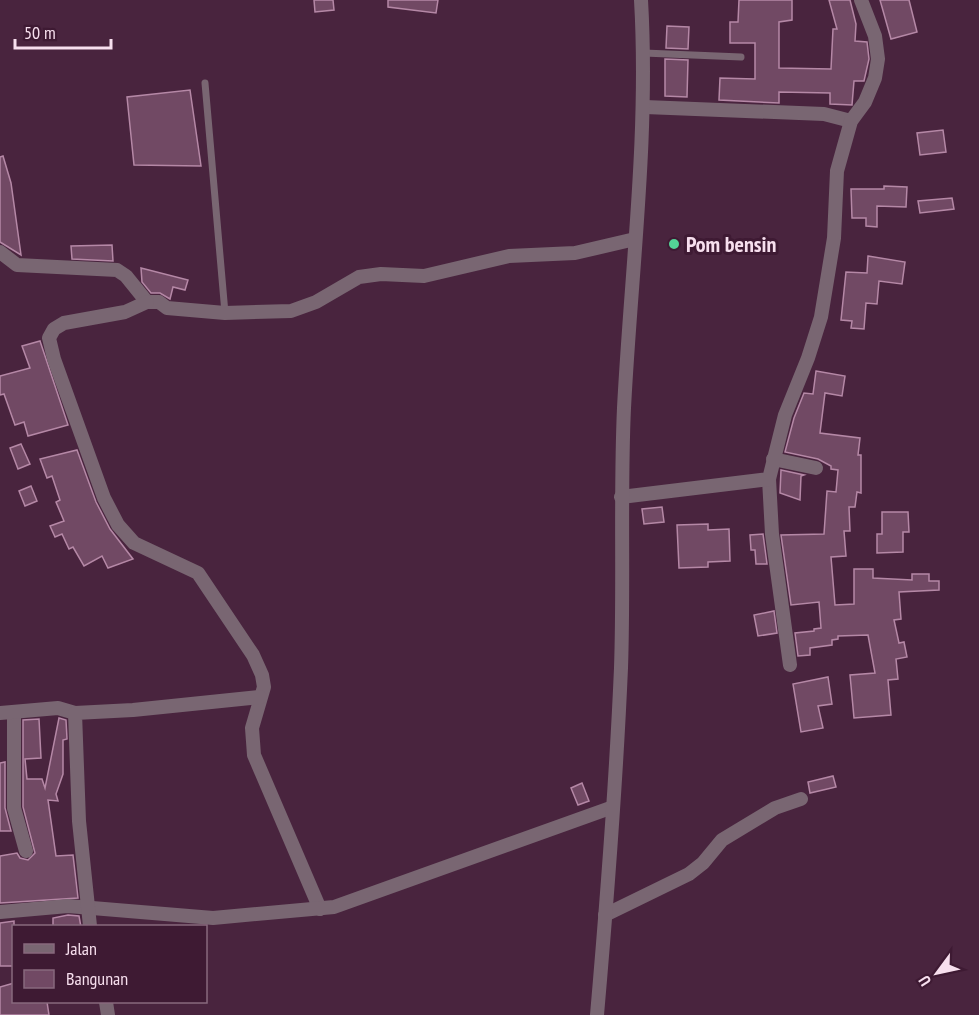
<svg xmlns="http://www.w3.org/2000/svg" width="979" height="1015" viewBox="0 0 979 1015" font-family="'PT Sans Narrow',sans-serif">
  <rect width="100%" height="100%" fill="#49243e"/>
  <g fill="#714964" stroke="#b588a6" stroke-width="1.5">
    <path d="M 314,0 L 333,0 L 334,10 L 315,12 Z"/>
    <path d="M 388,0 L 438,0 L 436,13 L 388,7 Z"/>
    <path d="M 739,0 L 792,0 L 792,20 L 779,22 L 779,68 L 831,69 L 833,29 L 837,29 L 829,0 L 850,0 L 856,24 L 855,41 L 867,42 L 869,59 L 864,81 L 854,81 L 852,105 L 830,104 L 830,93 L 779,92 L 779,103 L 719,100 L 720,78 L 755,79 L 755,43 L 730,43 L 730,22 L 738,22 Z"/>
    <path d="M 880,0 L 909,0 L 917,32 L 891,39 Z"/>
    <path d="M 667,26 L 689,27 L 688,49 L 666,48 Z"/>
    <path d="M 665,59 L 688,60 L 687,97 L 665,96 Z"/>
    <path d="M 190,90 L 201,166 L 134,165 L 127,97 Z"/>
    <path d="M 943,130 L 946,152 L 920,155 L 917,133 Z"/>
    <path d="M 3,156 L 11,183 L 21,255 L 0,242 L 0,157 Z"/>
    <path d="M 884,186 L 907,187 L 906,207 L 877,206 L 877,227 L 866,226 L 866,218 L 852,218 L 851,189 L 884,189 Z"/>
    <path d="M 952,198 L 954,209 L 920,213 L 918,201 Z"/>
    <path d="M 112,245 L 113,261 L 72,259 L 71,246 Z"/>
    <path d="M 868,256 L 905,262 L 902,284 L 879,281 L 877,304 L 866,303 L 864,329 L 851,328 L 852,321 L 841,320 L 846,272 L 867,273 Z"/>
    <path d="M 141,268 L 188,280 L 185,290 L 173,287 L 170,299 L 160,293 L 151,293 L 142,282 Z"/>
    <path d="M 40,341 L 68,425 L 28,436 L 24,422 L 15,425 L 4,394 L 0,395 L 0,376 L 30,368 L 22,346 Z"/>
    <path d="M 816,371 L 845,376 L 842,396 L 825,393 L 820,433 L 860,438 L 858,455 L 861,455 L 861,493 L 857,492 L 855,507 L 849,507 L 850,531 L 844,531 L 846,556 L 831,557 L 835,605 L 854,604 L 854,569 L 873,569 L 873,578 L 912,580 L 912,574 L 929,574 L 929,581 L 939,581 L 939,590 L 899,592 L 901,619 L 894,620 L 899,643 L 904,642 L 907,657 L 896,659 L 898,679 L 888,680 L 891,715 L 854,718 L 850,675 L 875,673 L 868,635 L 838,636 L 838,639 L 832,640 L 832,645 L 810,648 L 810,655 L 798,656 L 795,633 L 814,631 L 814,629 L 821,628 L 819,602 L 791,605 L 781,535 L 824,534 L 827,491 L 836,492 L 838,470 L 831,469 L 831,466 L 818,459 L 785,452 L 794,418 L 804,393 L 813,394 Z"/>
    <path d="M 21,444 L 30,464 L 18,469 L 10,448 Z"/>
    <path d="M 77,450 L 96,502 L 110,529 L 133,559 L 108,568 L 102,556 L 84,566 L 73,547 L 69,549 L 62,534 L 55,537 L 50,526 L 64,521 L 56,502 L 60,500 L 52,476 L 47,478 L 40,459 Z"/>
    <path d="M 781,470 L 804,475 L 801,476 L 800,500 L 780,493 Z"/>
    <path d="M 31,486 L 37,501 L 25,506 L 19,491 Z"/>
    <path d="M 662,507 L 664,522 L 644,524 L 642,509 Z"/>
    <path d="M 882,512 L 908,512 L 909,532 L 903,532 L 903,552 L 877,553 L 877,534 L 882,534 Z"/>
    <path d="M 708,524 L 708,530 L 729,529 L 730,561 L 708,562 L 708,567 L 679,568 L 677,525 Z"/>
    <path d="M 763,534 L 767,564 L 756,564 L 755,550 L 751,550 L 750,535 Z"/>
    <path d="M 774,611 L 777,633 L 758,636 L 754,615 Z"/>
    <path d="M 828,677 L 832,704 L 818,706 L 823,728 L 801,732 L 793,684 Z"/>
    <path d="M 59,718 L 66,720 L 67,739 L 63,740 L 63,774 L 56,794 L 58,801 L 48,800 L 56,856 L 73,855 L 78,898 L 0,903 L 0,856 L 17,853 L 20,858 L 28,860 L 35,853 L 23,807 L 23,720 L 39,719 L 41,758 L 25,759 L 27,779 L 42,779 L 45,788 Z"/>
    <path d="M 5,762 L 5,808 L 11,831 L 0,831 L 0,763 Z"/>
    <path d="M 833,776 L 836,787 L 810,793 L 808,782 Z"/>
    <path d="M 582,783 L 589,801 L 578,805 L 571,788 Z"/>
    <path d="M 68,915 L 79,916 L 81,927 L 53,927 L 53,918 Z"/>
    <path d="M 14,921 L 14,966 L 0,966 L 0,923 Z"/>
    <path d="M 14,983 L 14,1002 L 47,1002 L 49,1015 L 0,1015 L 0,987 Z"/>
  </g>
  <g fill="none" stroke-linecap="round" stroke-linejoin="round">
    <g stroke="#796672" stroke-width="7">
      <path d="M 644,53 L 741,57"/>
      <path d="M 205,83 L 225,313"/>
    </g>
    <g stroke="#796672" stroke-width="14">
      <path d="M 645,107 L 824,114 L 851,121"/>
      <path d="M 0,252 L 17,265 L 117,270 L 126,276 L 147,302 L 159,302 L 167,308 L 225,313 L 291,311 L 316,302 L 359,277 L 381,274 L 424,276 L 509,256 L 575,253 L 635,239"/>
      <path d="M 147,302 L 125,312 L 64,323 L 54,329 L 49,338 L 54,359 L 104,498 L 118,525 L 134,543 L 198,573 L 253,655 L 262,675 L 264,687 L 252,728 L 254,755 L 320,909"/>
      <path d="M 773,459 L 816,468"/>
      <path d="M 769,479 L 772,534 L 790,665"/>
      <path d="M 621,497 L 769,479 L 785,415 L 808,358 L 821,317 L 834,238 L 837,171 L 851,121 L 865,102 L 875,78 L 878,59 L 875,36 L 861,0"/>
      <path d="M 14,712 L 14,808 L 26,851"/>
      <path d="M 0,713 L 58,708 L 75,713"/>
      <path d="M 0,912 L 68,906 L 213,918 L 334,907 L 613,807"/>
      <path d="M 605,915 L 689,874 L 703,863 L 722,840 L 775,808 L 801,799"/>
      <path d="M 90,926 L 79,821 L 75,713 L 133,710 L 260,697"/>
      <path d="M 106,1002 L 108,1015"/>
      <path d="M 597,1015 C 607,900 616,784 621,668 C 624,582 620,495 624,408 C 631,272 649,136 641,0"/>
    </g>
  </g>
  <circle fill="#53d396" stroke="#3e1a33" stroke-width="2" cx="674" cy="244" r="6"/>
  <g text-anchor="middle" dominant-baseline="central" stroke-width="6" stroke-linejoin="round" paint-order="stroke">
    <g font-size="22" font-weight="bold" fill="#f7dfee" stroke="#3e1a33" text-anchor="start">
      <text x="686" y="244">Pom bensin</text>
    </g>
  </g>
  <rect x="12" y="925" width="195" height="78" fill="#3e1a33" stroke="#88697e" stroke-width="1.5"/>
  <rect x="24" y="944" width="30" height="9" fill="#796672" stroke="#88697e" stroke-width="1.5"/>
  <text x="66" y="955" font-size="18" fill="#f7dfee">Jalan</text>
  <rect x="24" y="970" width="30" height="18" fill="#714964" stroke="#88697e" stroke-width="1.5"/>
  <text x="66" y="985" font-size="18" fill="#f7dfee">Bangunan</text>
  <g transform="translate(937 973) rotate(237)" stroke="#3e1a33" stroke-width="4.5" paint-order="stroke">
  <path d="M0-4.5L10 22L0 15L-10 22Z" fill="#f7dfee"/>
  <text y="-9" font-size="16" font-weight="bold" text-anchor="middle" fill="#f7dfee">U</text>
  </g>
  <path d="M15 39v9h96v-9" fill="none" stroke="#f7dfee" stroke-width="3"/>
  <text x="24" y="39" font-size="18" fill="#f7dfee" stroke="#3e1a33" stroke-width="4.5" paint-order="stroke">50 m</text>
</svg>
